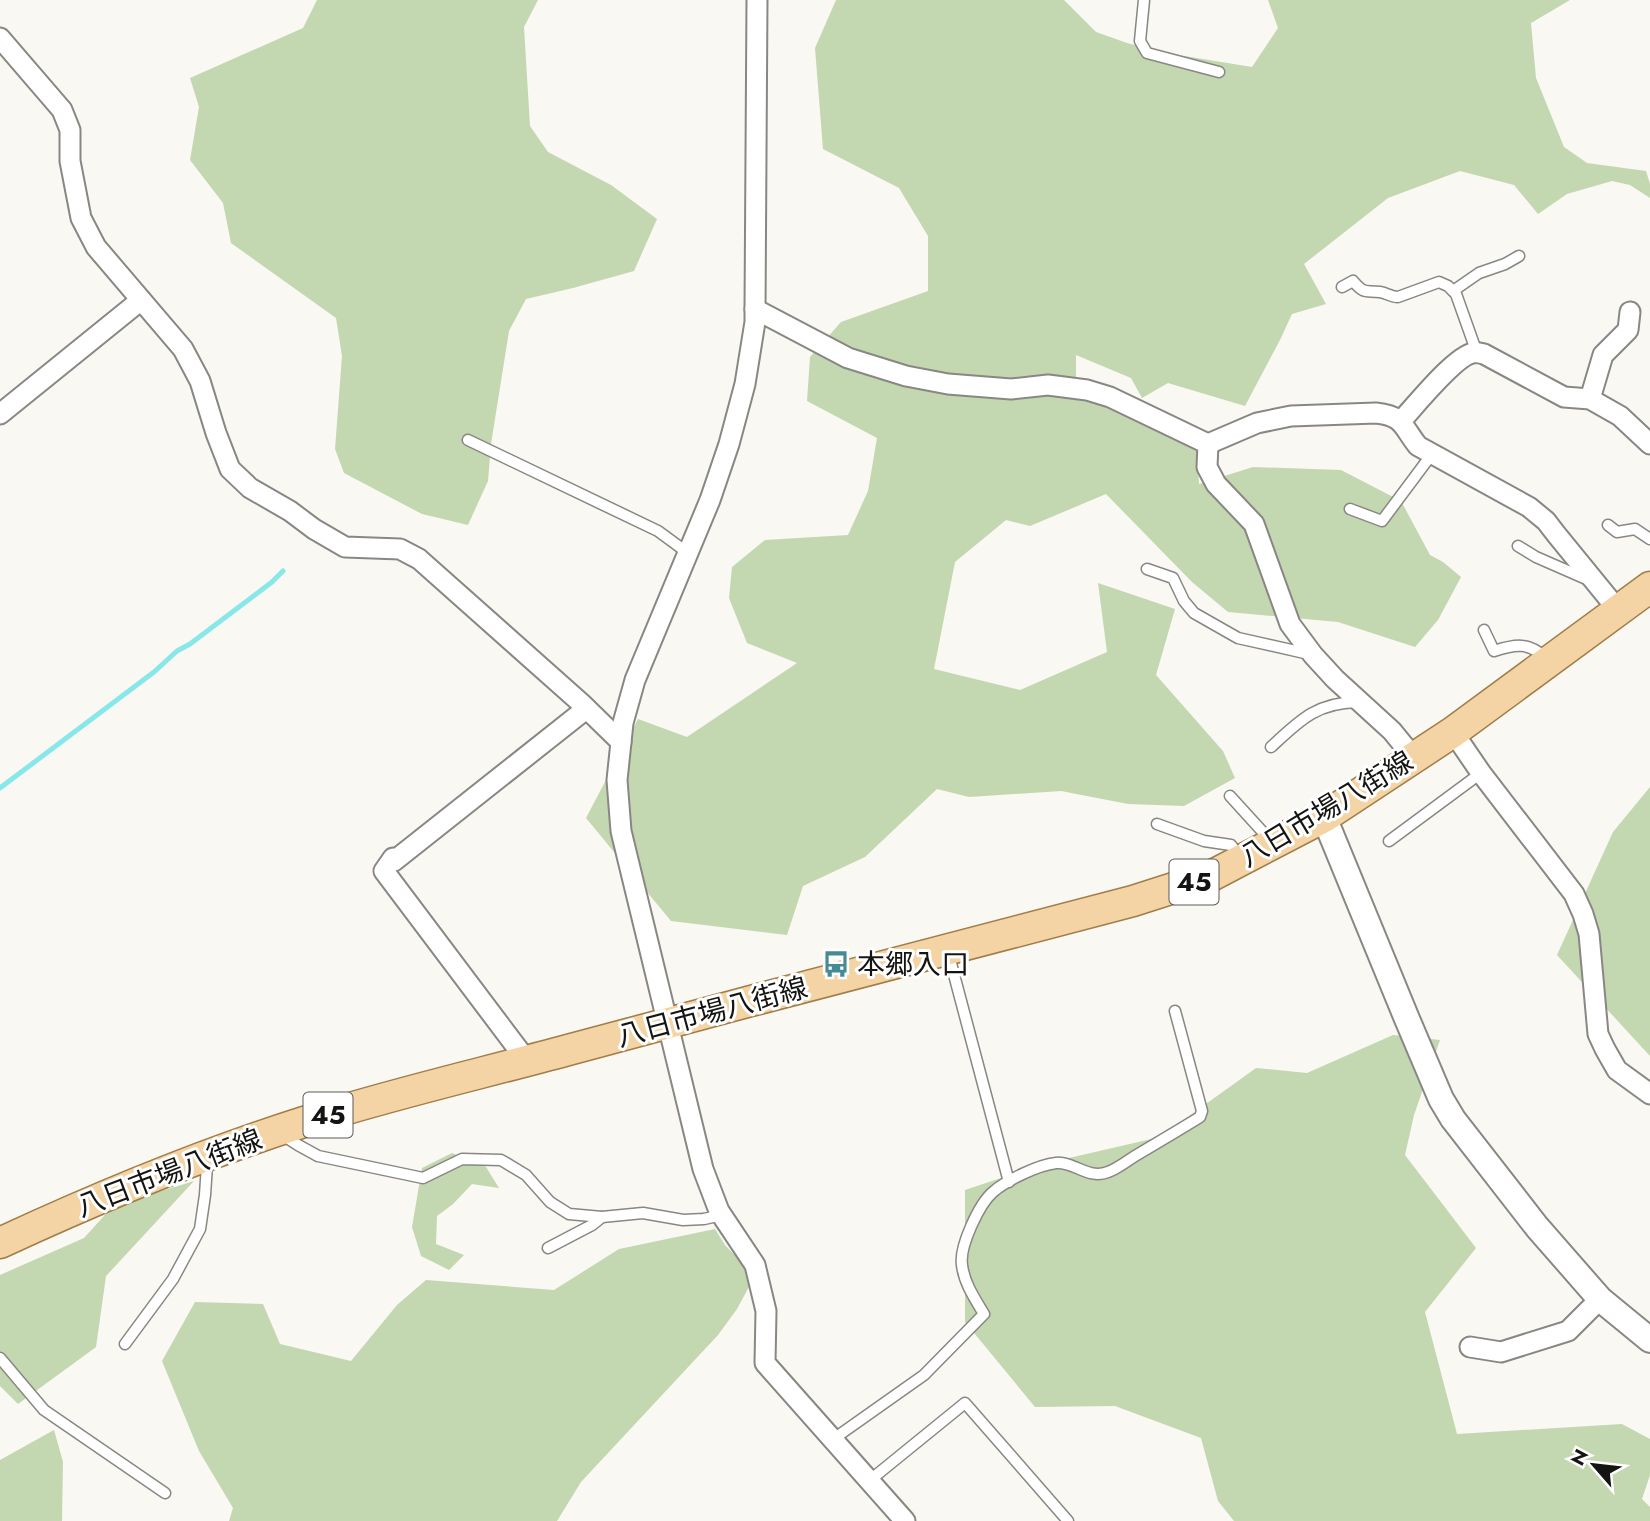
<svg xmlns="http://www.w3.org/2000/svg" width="1650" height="1521" viewBox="0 0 1650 1521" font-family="Jost,'Noto Sans JP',sans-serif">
  <rect width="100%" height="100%" fill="#f9f8f3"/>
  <g fill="#c3d7b0">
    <path d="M 317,0 L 538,0 L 524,27 L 530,126 L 548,152 L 611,185 L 657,219 L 634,271 L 573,288 L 526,299 L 509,331 L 491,444 L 488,481 L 468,525 L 422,514 L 344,473 L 335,449 L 342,356 L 336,318 L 231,243 L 223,203 L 190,160 L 199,107 L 190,78 L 303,28 Z"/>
    <path d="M 836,0 L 1064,0 L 1096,32 L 1127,43 L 1166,53 L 1252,67 L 1278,28 L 1268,0 L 1570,0 L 1531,23 L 1536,78 L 1564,147 L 1587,163 L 1646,171 L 1650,184 L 1650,198 L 1630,185 L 1612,181 L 1567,194 L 1538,214 L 1514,185 L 1460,171 L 1388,198 L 1304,264 L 1326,304 L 1292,314 L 1280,340 L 1245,406 L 1168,383 L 1142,398 L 1131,378 L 1076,355 L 1076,377 L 1113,408 L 1197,448 L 1199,484 L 1253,467 L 1341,470 L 1401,501 L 1430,555 L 1443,562 L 1461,577 L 1438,620 L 1415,647 L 1338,622 L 1228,612 L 1192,582 L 1106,494 L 1030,526 L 1006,520 L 955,562 L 934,669 L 1020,690 L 1107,652 L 1098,583 L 1175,609 L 1156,675 L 1223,751 L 1235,778 L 1184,806 L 1128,804 L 1061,791 L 969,797 L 937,789 L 865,857 L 803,886 L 787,935 L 671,921 L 586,818 L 638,719 L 687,737 L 797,663 L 747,643 L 729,598 L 732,567 L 765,540 L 848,535 L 868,491 L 877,438 L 807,401 L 810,357 L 841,322 L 928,291 L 928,236 L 899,188 L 823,149 L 815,48 Z"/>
    <path d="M 1650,787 L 1650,1056 L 1557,955 L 1613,832 Z"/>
    <path d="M 1393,1035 L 1440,1040 L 1414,1115 L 1405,1155 L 1476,1248 L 1425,1312 L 1457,1434 L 1622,1424 L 1650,1439 L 1650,1475 L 1642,1499 L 1650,1507 L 1650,1521 L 1234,1521 L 1218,1501 L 1201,1438 L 1115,1406 L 1035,1407 L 965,1322 L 965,1190 L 1043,1164 L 1160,1137 L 1256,1068 L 1307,1073 Z"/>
    <path d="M 452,1153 L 486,1167 L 499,1188 L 472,1184 L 453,1204 L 437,1216 L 436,1244 L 464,1255 L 449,1270 L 421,1256 L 412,1227 L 422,1168 Z"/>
    <path d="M 194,1181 L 106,1276 L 96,1347 L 18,1404 L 0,1386 L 0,1275 L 84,1238 L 113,1206 Z"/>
    <path d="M 715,1229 L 725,1245 L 742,1263 L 751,1283 L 737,1309 L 718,1335 L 581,1482 L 557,1521 L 229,1521 L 233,1508 L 199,1451 L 162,1361 L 195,1302 L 263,1304 L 280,1344 L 351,1361 L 397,1305 L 426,1280 L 554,1290 L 619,1249 Z"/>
    <path d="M 54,1430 L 63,1462 L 62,1521 L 0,1521 L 0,1460 Z"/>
  </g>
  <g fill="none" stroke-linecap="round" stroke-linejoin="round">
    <path stroke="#88e7e9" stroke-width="5" d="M 0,788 L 154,672 L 177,651 L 190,644 L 272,582 L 283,571"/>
    <defs>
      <g id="service">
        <path d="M 1144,0 L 1140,41 L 1147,53 L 1219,72"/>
        <path d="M 1342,287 L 1353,281 C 1365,295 1365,290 1380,292 C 1387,293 1391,297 1398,297 L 1439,282 L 1448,286 L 1456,294 L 1477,353"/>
        <path d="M 1453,291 L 1479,273 L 1505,264 L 1519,256"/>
        <path d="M 468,440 L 658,531 L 688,553"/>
        <path d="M 1350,509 L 1382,521 L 1432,454"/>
        <path d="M 1608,525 L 1617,532 L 1635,529 L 1650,539"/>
        <path d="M 1518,546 L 1536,557 L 1584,578 L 1590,579"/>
        <path d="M 1147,569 L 1173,578 L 1184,601 L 1194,613 L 1238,638 L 1309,654"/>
        <path d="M 1484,630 L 1494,651 C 1516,644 1528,642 1546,658"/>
        <path d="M 1271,747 C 1300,720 1316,703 1357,702"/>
        <path d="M 1230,796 L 1270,840"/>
        <path d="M 1157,824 L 1204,841 L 1231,845 L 1241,858"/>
        <path d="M 1389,841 L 1481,773"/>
        <path d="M 948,952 L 1009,1182"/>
        <path d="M 281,1134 L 298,1145 L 318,1156 L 423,1178 L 462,1159 L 501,1160 L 526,1175 L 550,1202 L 569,1214 L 602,1217 L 643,1213 L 683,1220 L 704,1219 L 722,1215"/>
        <path d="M 548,1248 L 592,1225 L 602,1217"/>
        <path d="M 125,1344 L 173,1279 L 200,1229 L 205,1195 L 207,1165 L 206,1161"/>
        <path d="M 0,1358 L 44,1410 L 165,1493"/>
        <path d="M 832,1440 L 924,1375 L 984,1314 C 975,1299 964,1283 962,1265 C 959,1247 979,1204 993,1192 C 1007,1180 1038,1165 1056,1163 C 1074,1161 1088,1180 1108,1172 C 1117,1169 1127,1161 1135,1156 C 1157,1143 1179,1130 1200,1117 L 1202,1111 L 1175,1011"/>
        <path d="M 869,1481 L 965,1403 L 1068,1521"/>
      </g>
      <g id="minor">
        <path d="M 757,0 L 755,309 L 755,322 L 745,384 L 729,444 L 710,500 L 635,680 L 623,723 L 617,780 L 621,831 L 703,1169 L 719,1211 L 755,1265 L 766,1311 L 765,1363 L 905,1521"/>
        <path d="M 0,38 L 62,110 L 70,130 L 70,161 L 81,218 L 96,247 L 183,349 L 200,381 L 216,433 L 230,469 L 250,488 L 290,511 L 314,529 L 345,547 L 400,549 L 419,559 L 581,703 L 621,742"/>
        <path d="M 755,309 L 848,358 L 906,376 L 948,384 L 1011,389 L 1048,385 L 1087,390 L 1110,397 L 1208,444 L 1257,423 L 1291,416 L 1376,413 C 1404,416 1402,426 1418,446 L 1529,507 L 1546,521 L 1556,534 L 1618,610"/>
        <path d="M 1590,399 L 1603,355 L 1628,330 L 1630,312"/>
        <path d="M 0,414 L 141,300"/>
        <path d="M 1401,421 C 1415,406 1455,356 1473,353 C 1477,352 1480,353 1484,354 L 1564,397 L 1590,399 L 1620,416 L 1650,444"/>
        <path d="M 1208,444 L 1207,467 L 1216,484 L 1254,524 L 1290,624 L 1313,655 L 1335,679 L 1392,731 L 1414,758"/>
        <path d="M 1453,732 L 1481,773 L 1574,894 L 1583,914 L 1589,934 L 1598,1034 L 1605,1049 L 1617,1070 L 1650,1094"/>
        <path d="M 527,1061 L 384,871 L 393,858 L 394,861 L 586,709"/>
        <path d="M 1470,1347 L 1501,1352 L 1568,1331 L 1600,1299"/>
      </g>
      <path id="tertiary" d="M 1324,817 L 1407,1019 L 1441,1099 L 1453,1119 L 1537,1227 L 1600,1299 L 1650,1340"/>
      <path id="primary" d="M 0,1243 C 99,1197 200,1155 304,1122 C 391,1094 480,1074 568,1050 C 756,999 945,950 1133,901 L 1211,876 L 1324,817 L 1453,732 L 1650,587"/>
    </defs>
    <use href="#service" stroke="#898784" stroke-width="13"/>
    <use href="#minor" stroke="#898784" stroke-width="23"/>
    <use href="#tertiary" stroke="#898784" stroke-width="28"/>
    <use href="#primary" stroke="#a07d49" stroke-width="33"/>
    <use href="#service" stroke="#fff" stroke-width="10"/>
    <use href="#minor" stroke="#fff" stroke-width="19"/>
    <use href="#tertiary" stroke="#fff" stroke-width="24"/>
    <use href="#primary" stroke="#f4d3a4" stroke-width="30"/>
  </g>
  <defs>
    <symbol id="bus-bare" viewBox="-9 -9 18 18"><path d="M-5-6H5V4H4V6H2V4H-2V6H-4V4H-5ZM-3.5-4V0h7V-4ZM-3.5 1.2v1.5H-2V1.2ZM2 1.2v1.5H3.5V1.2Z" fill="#468a98" stroke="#fff" stroke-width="2.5" paint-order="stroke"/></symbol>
  </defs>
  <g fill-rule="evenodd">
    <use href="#bus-bare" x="817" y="945" width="38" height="38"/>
  </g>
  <g text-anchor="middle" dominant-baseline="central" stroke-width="6" stroke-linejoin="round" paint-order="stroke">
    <g fill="#fff" stroke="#5a5a59" stroke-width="2">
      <rect x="1169.5" y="859.5" width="49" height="45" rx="5"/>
      <rect x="303.5" y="1092.5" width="49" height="45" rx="5"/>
    </g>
    <g font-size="26" font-weight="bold" fill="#141412">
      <text x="1194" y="882">45</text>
      <text x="328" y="1115">45</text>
    </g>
    <g font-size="28" fill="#141412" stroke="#fff">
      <text transform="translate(1326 809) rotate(-31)">八日市場八街線</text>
      <text transform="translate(712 1012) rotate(-15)">八日市場八街線</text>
      <text transform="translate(169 1173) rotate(-21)">八日市場八街線</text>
    </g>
    <g font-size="28" fill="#141412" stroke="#fff" text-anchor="start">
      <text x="857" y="964">本郷入口</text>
    </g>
  </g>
  <g transform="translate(1594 1465) rotate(298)" stroke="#ffffff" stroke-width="5" paint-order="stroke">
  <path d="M0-5L12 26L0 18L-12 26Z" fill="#141412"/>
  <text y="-10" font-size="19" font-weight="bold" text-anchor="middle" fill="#141412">N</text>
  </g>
</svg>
